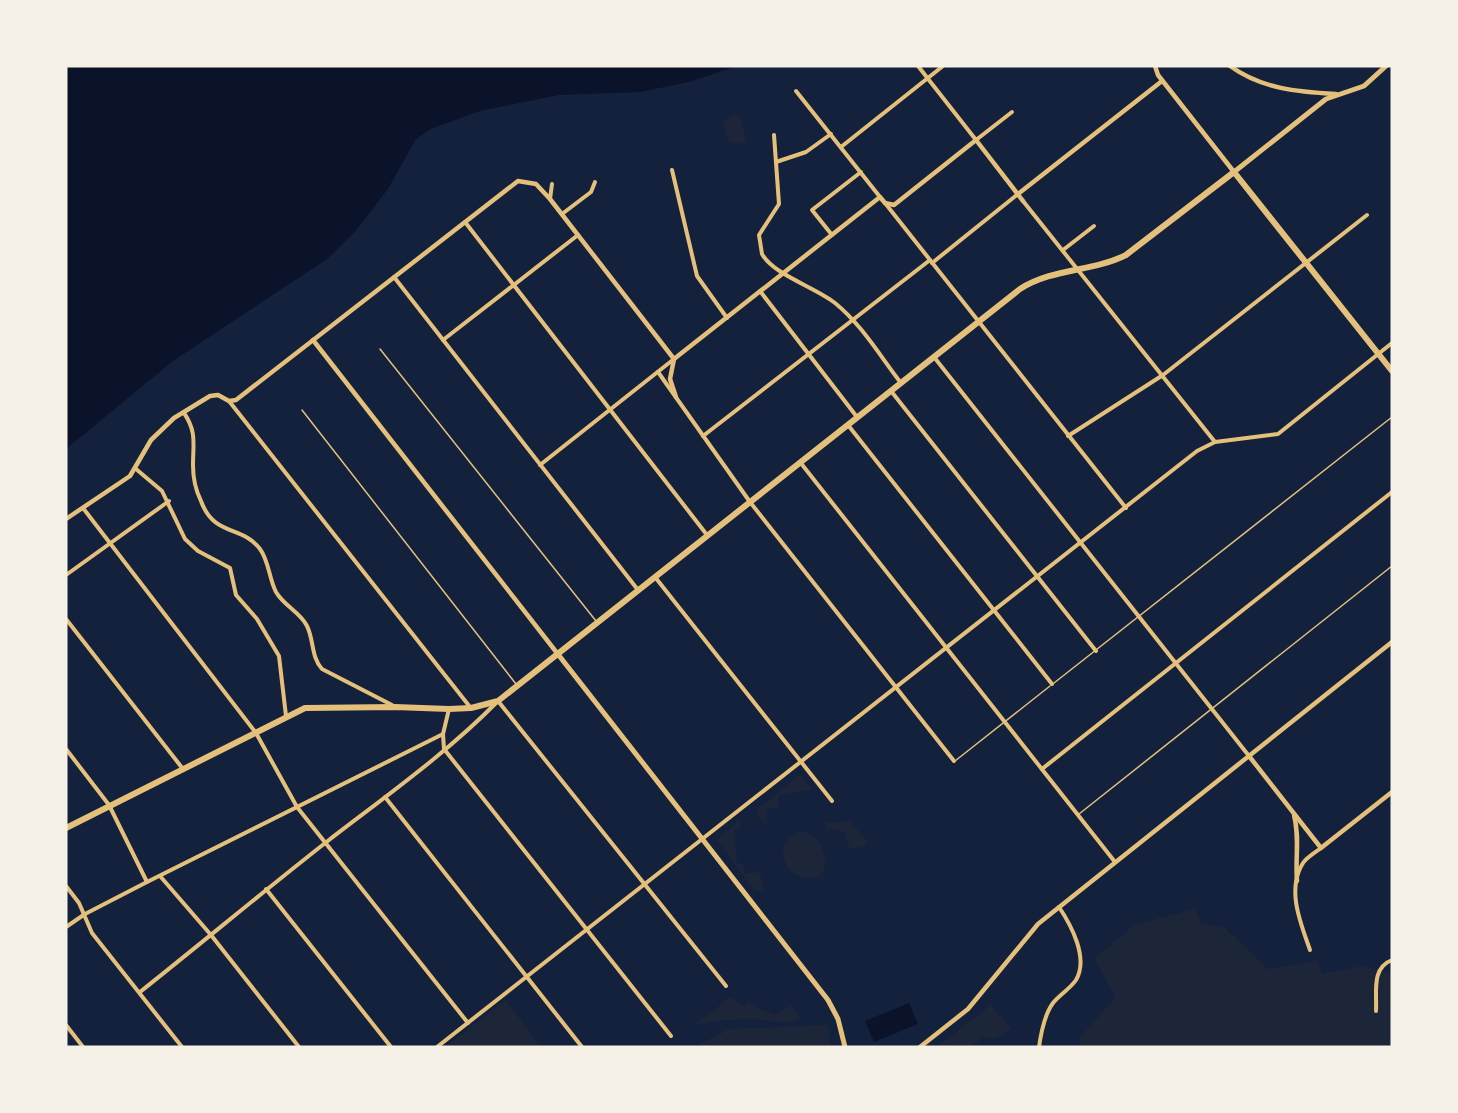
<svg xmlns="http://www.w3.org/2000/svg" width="1458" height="1113" viewBox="0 0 1458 1113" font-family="'Asap Condensed',sans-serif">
  <rect width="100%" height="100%" fill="#14213d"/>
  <g fill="#1d2539">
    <path d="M 740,115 L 746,138 L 744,144 L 729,142 L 723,122 L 732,116 Z"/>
    <path d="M 800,775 L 812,790 L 779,794 L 778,807 L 766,809 L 768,824 L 762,821 L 756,810 Z"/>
    <path d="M 740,820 L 741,829 L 734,829 L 737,864 L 743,864 L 744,874 L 760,872 L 763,890 L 755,891 L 717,840 Z"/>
    <path d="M 850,821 L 868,842 L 863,847 L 850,849 L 844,832 L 830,829 L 826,835 L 827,823 Z"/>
    <path d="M 797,832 C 818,829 833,860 820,876 C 798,884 779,867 784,844 Z"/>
    <path d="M 1195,909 L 1201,923 L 1225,928 L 1268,969 L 1317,960 L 1322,974 L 1362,966 L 1392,974 L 1392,1047 L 1080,1047 L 1079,1038 L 1116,997 L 1094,959 L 1134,925 Z"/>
    <path d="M 731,997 L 743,1007 L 749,1002 L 758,1009 L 776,1015 L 790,1005 L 800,1017 C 787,1027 764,1018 750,1019 C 731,1019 712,1021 694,1025 Z"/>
    <path d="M 506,1000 L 540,1047 L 445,1047 Z"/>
    <path d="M 991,1005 L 1011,1028 L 995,1039 L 984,1037 L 970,1047 L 937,1047 Z"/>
    <path d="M 827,1025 L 831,1047 L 694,1047 L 729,1029 Z"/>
  </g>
  <g fill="#0b132b">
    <path d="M 66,66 L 737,66 L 689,82 L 640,92 L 559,95 L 480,111 L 431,129 L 416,139 L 388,189 L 354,233 L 327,259 L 173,361 L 66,449 Z"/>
    <path d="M 909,1003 L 918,1024 L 874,1042 L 865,1021 Z"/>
  </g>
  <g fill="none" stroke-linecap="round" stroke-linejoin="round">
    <g stroke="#e5c07b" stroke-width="1.5">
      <path d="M 380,349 L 596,621"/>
      <path d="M 302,410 L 516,684"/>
      <path d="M 1054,683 L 1392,417"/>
      <path d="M 955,761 L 1050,686"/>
      <path d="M 1079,814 L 1392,566"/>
    </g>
    <g stroke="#e5c07b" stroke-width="4">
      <path d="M 918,66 L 976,140 L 1012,112"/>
      <path d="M 796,91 L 880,197"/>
      <path d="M 774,135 L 779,204 L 759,235 L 762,254 C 774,275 815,287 835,303 C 862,325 880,356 901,383"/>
      <path d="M 841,147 L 943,66"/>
      <path d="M 776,162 L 806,152 L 831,134"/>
      <path d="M 672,170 L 697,276 L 727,318"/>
      <path d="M 550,199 L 552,184"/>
      <path d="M 1023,201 L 1215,442"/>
      <path d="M 885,203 L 1126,508"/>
      <path d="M 562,214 L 591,192 L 595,182"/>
      <path d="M 465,222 L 707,535"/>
      <path d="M 832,235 L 812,210 L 861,172"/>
      <path d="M 1063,250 L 1094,226"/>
      <path d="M 932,263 L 1018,194"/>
      <path d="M 394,277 L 638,590"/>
      <path d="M 760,291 L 857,417"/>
      <path d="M 443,340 L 578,235"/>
      <path d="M 934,357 L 1249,756"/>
      <path d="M 658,372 L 750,502 L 954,761"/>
      <path d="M 891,391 L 1096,651"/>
      <path d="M 229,401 L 470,707"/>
      <path d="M 184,413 C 197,432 193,444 193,465 C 193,477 196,491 201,501 C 214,537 242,525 260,549 C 269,561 269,579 276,592 C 284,606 300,612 307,626 C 314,640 311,657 322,669 L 392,705"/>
      <path d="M 848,425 L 1052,684"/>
      <path d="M 703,436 L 930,260"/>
      <path d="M 1068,436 L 1163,375 L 1367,215"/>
      <path d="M 800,462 L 1115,862"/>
      <path d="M 540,465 L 674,359"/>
      <path d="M 136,469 L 162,491 L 185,539 L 198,551 L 230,568 L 236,595 L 257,619 L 279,656 L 286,716"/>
      <path d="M 83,508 L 256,733 L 297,807 L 468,1023"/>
      <path d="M 66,575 L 169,501"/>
      <path d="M 655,577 L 832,801"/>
      <path d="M 66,619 L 183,769"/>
      <path d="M 443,734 L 444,749 L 671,1036"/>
      <path d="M 66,749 L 109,805 L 147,882"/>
      <path d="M 1042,769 L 1392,492"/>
      <path d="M 385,797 L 582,1047"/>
      <path d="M 160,876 L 211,935 L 299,1047"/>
      <path d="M 66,886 L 79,903 L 92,933 L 182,1047"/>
      <path d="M 266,889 L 391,1047"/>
      <path d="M 66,927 L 85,914 L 147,882 L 443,734 L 449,709"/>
      <path d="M 1310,950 C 1301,924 1286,890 1303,863 C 1307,857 1316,852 1321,848"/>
      <path d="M 140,992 C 203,942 265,890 329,840 C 386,796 447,753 498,701 L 726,986"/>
      <path d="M 1376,1011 C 1377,992 1371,968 1392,960"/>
      <path d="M 66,1025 L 83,1047"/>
      <path d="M 437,1047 L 1197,451 L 1215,442 L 1278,434 L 1392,343"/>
      <path d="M 1039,1047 C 1041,1033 1044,1015 1053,1003 C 1059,995 1070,989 1076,980 C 1089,958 1071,925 1059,907"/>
    </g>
    <g stroke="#e5c07b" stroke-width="4.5">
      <path d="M 1155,66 L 1158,75 L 1234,172"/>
      <path d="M 1230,66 C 1262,89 1298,92 1336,94"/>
      <path d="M 1018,194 L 1162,81"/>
      <path d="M 313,340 L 557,653"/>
      <path d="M 674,359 L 880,197 L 885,203 L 894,205 L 976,140 L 1023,201"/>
      <path d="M 674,359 L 670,379 L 676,397"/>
      <path d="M 66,519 L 130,476 L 151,440 L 174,418 L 210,396 L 218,395 L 229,401 L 236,400 L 518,181 L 536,184 L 550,199 L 674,359"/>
      <path d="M 1249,756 L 1321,848 L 1392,792"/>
      <path d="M 1294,815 C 1300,839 1295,857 1297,881"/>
      <path d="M 920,1047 L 968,1009 L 1038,924 L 1392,642"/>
    </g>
    <g stroke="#e5c07b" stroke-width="5">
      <path d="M 1234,172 L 1326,99 L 1364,86 L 1386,66"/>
      <path d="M 557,653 L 828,1000 L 838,1019 L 845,1047"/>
    </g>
    <path stroke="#e5c07b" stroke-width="6" d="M 66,828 L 305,708 L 395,707 L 449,709 L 471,708 L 498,701 L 1020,289 C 1053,268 1092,272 1126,255 L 1234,172 L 1392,371"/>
  </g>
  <rect width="1458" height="1113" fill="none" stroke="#f6f1e7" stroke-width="135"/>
</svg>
